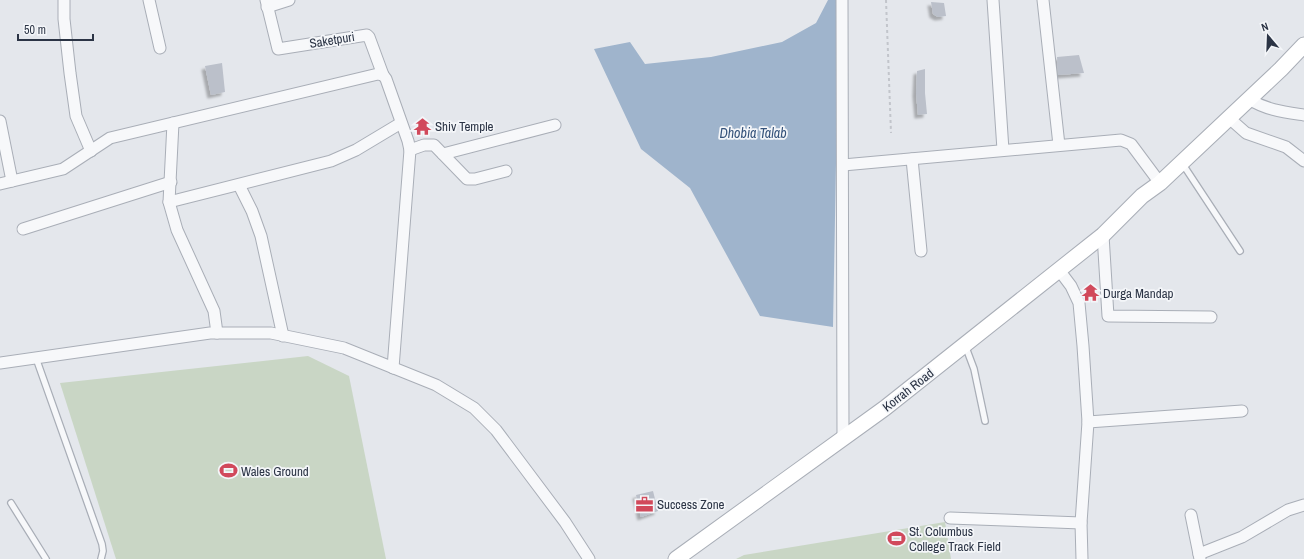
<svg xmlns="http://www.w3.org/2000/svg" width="1304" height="559" viewBox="0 0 1304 559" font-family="'Archivo Narrow',sans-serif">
  <defs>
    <filter id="shadow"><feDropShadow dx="-3.5" dy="3.5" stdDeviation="1" flood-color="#0004"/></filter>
  </defs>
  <rect width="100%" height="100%" fill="#e4e7ec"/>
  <g fill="#c9d6c5">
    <path d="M 308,356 L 349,376 L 386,559 L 116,559 L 60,383 Z"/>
    <path d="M 945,522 L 951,559 L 736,559 L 744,555 Z"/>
  </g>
  <path fill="#9fb4cc" d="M 828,0 L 839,0 L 833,327 L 760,316 L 690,188 L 641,149 L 594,49 L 630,42 L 645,64 L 711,57 L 782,42 L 816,23 Z"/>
  <g fill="#bbc0ca" filter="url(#shadow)">
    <path d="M 931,2 L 944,3 L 946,16 L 938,17 L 933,14 Z"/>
    <path d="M 1079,55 L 1084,73 L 1058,75 L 1057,57 Z"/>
    <path d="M 222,63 L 225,92 L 211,95 L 205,66 Z"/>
    <path d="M 925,69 L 925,93 L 927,114 L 918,115 L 916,93 L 917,71 Z"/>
    <path d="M 653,491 L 658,511 L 641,517 L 636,495 Z"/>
  </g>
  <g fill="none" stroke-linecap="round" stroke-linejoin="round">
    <defs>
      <g id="lane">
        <path d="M 1182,163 L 1240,251"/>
        <path d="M 965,345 L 974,369 L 985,421"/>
        <path d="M 36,358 L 102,544 L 103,551 L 101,559"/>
        <path d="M 11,503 L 46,559"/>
      </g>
      <g id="street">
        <path d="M 64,0 L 64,19 L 70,73 L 76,116 L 91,151"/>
        <path d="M 149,0 L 160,48"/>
        <path d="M 266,0 L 278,49 L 367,35 L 369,37 L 383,75"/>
        <path d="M 842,0 L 843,439"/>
        <path d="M 993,0 L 1003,150"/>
        <path d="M 1043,0 L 1059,145"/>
        <path d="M 267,7 L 289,0"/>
        <path d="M 1249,99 C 1266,110 1284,112 1304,115"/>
        <path d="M 1229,118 L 1246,133 L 1286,147 L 1304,161"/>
        <path d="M 0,121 L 12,181"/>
        <path d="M 173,123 L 169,202 L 177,230 L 214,311 L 217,333"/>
        <path d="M 410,150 L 424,145 L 434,145 L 467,179 L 475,179 L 506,171"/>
        <path d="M 443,154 L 555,125"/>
        <path d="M 912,159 L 921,251"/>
        <path d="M 843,165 L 1121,140 L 1131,144 L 1160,183"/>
        <path d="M 0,184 L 63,169 L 110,138 L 378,74 L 383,75 L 386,79 L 408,141 L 410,150 L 393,368"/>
        <path d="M 239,185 L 252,211 L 261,236 L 283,336"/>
        <path d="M 169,202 L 331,161 L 356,150 L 401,123"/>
        <path d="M 23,229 L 171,182"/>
        <path d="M 1103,235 L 1108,316 L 1211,317"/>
        <path d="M 1059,270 L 1071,286 L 1079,303 L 1083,346 L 1088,422 L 1081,523 L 1082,559"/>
        <path d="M 0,363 L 210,333 L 271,333 L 344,348 L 436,385 L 474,408 L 496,430 L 565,522 L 589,559"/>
        <path d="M 1088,422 L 1242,411"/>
        <path d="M 1191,515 L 1200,559"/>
        <path d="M 950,518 L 1081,523"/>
        <path d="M 1199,554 L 1242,537 L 1288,510 L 1304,505"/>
      </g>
      <path id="secondary" d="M 676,559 L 885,408 L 1103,235 L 1142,196 L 1160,183 L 1281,69 L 1304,45"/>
    </defs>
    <use href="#lane" stroke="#a9aeb7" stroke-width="8"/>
    <use href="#street" stroke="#a9aeb7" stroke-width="13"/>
    <use href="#secondary" stroke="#a9aeb7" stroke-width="17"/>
    <path stroke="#c2c5cb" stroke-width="2" stroke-dasharray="3 3" stroke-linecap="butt" d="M 886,0 L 891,133"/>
    <use href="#lane" stroke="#f7f8fa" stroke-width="5.5"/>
    <use href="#street" stroke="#f7f8fa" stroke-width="11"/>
    <use href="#secondary" stroke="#fff" stroke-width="15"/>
  </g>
  <defs>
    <symbol id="temple-bare" viewBox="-9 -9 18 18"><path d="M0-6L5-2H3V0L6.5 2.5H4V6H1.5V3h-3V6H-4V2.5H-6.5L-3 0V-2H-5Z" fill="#d1495b" stroke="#f4f6f9" stroke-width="2.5" paint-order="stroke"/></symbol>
    <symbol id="stadium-bare" viewBox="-9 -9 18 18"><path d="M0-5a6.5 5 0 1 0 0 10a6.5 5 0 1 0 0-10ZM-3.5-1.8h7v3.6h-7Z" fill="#d1495b" stroke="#f4f6f9" stroke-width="2.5" paint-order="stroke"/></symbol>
    <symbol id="office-bare" viewBox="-9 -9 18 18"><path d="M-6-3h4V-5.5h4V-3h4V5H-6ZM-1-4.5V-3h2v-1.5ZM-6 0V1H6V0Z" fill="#d1495b" stroke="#f4f6f9" stroke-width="2.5" paint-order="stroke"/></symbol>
  </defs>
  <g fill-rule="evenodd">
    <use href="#temple-bare" x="410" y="114" width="25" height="25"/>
    <use href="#temple-bare" x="1078" y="280" width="25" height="25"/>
    <use href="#stadium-bare" x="216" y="458" width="25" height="25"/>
    <use href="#office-bare" x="632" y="492" width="25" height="25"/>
    <use href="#stadium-bare" x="884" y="526" width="25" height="25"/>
  </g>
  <g text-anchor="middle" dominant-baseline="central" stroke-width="3.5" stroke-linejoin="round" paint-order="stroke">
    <g font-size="13" fill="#2b3445" stroke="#f4f6f9">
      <text transform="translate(332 40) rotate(-9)">Saketpuri</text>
      <text transform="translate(908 390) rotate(-38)">Korrah Road</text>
    </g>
    <g font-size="13" fill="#2b3445" stroke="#f4f6f9" text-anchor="start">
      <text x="435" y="126">Shiv Temple</text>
      <text x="1103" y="293">Durga Mandap</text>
      <text x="241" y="471">Wales Ground</text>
      <text x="657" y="504">Success Zone</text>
      <text x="909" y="531">St. Columbus<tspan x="909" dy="15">College Track Field</tspan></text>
    </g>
    <g font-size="14" font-style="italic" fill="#34527a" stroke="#f4f6f9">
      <text x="753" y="133">Dhobia Talab</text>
    </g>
  </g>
  <g transform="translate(1268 36) rotate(341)" stroke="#f4f6f9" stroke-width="3" paint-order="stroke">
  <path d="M0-3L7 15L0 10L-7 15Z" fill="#2b3445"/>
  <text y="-6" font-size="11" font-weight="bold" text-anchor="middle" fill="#2b3445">N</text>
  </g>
  <path d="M18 34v6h75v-6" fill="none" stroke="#2b3445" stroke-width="2"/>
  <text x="24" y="34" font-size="12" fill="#2b3445" stroke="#f4f6f9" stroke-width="3" paint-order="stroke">50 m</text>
</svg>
